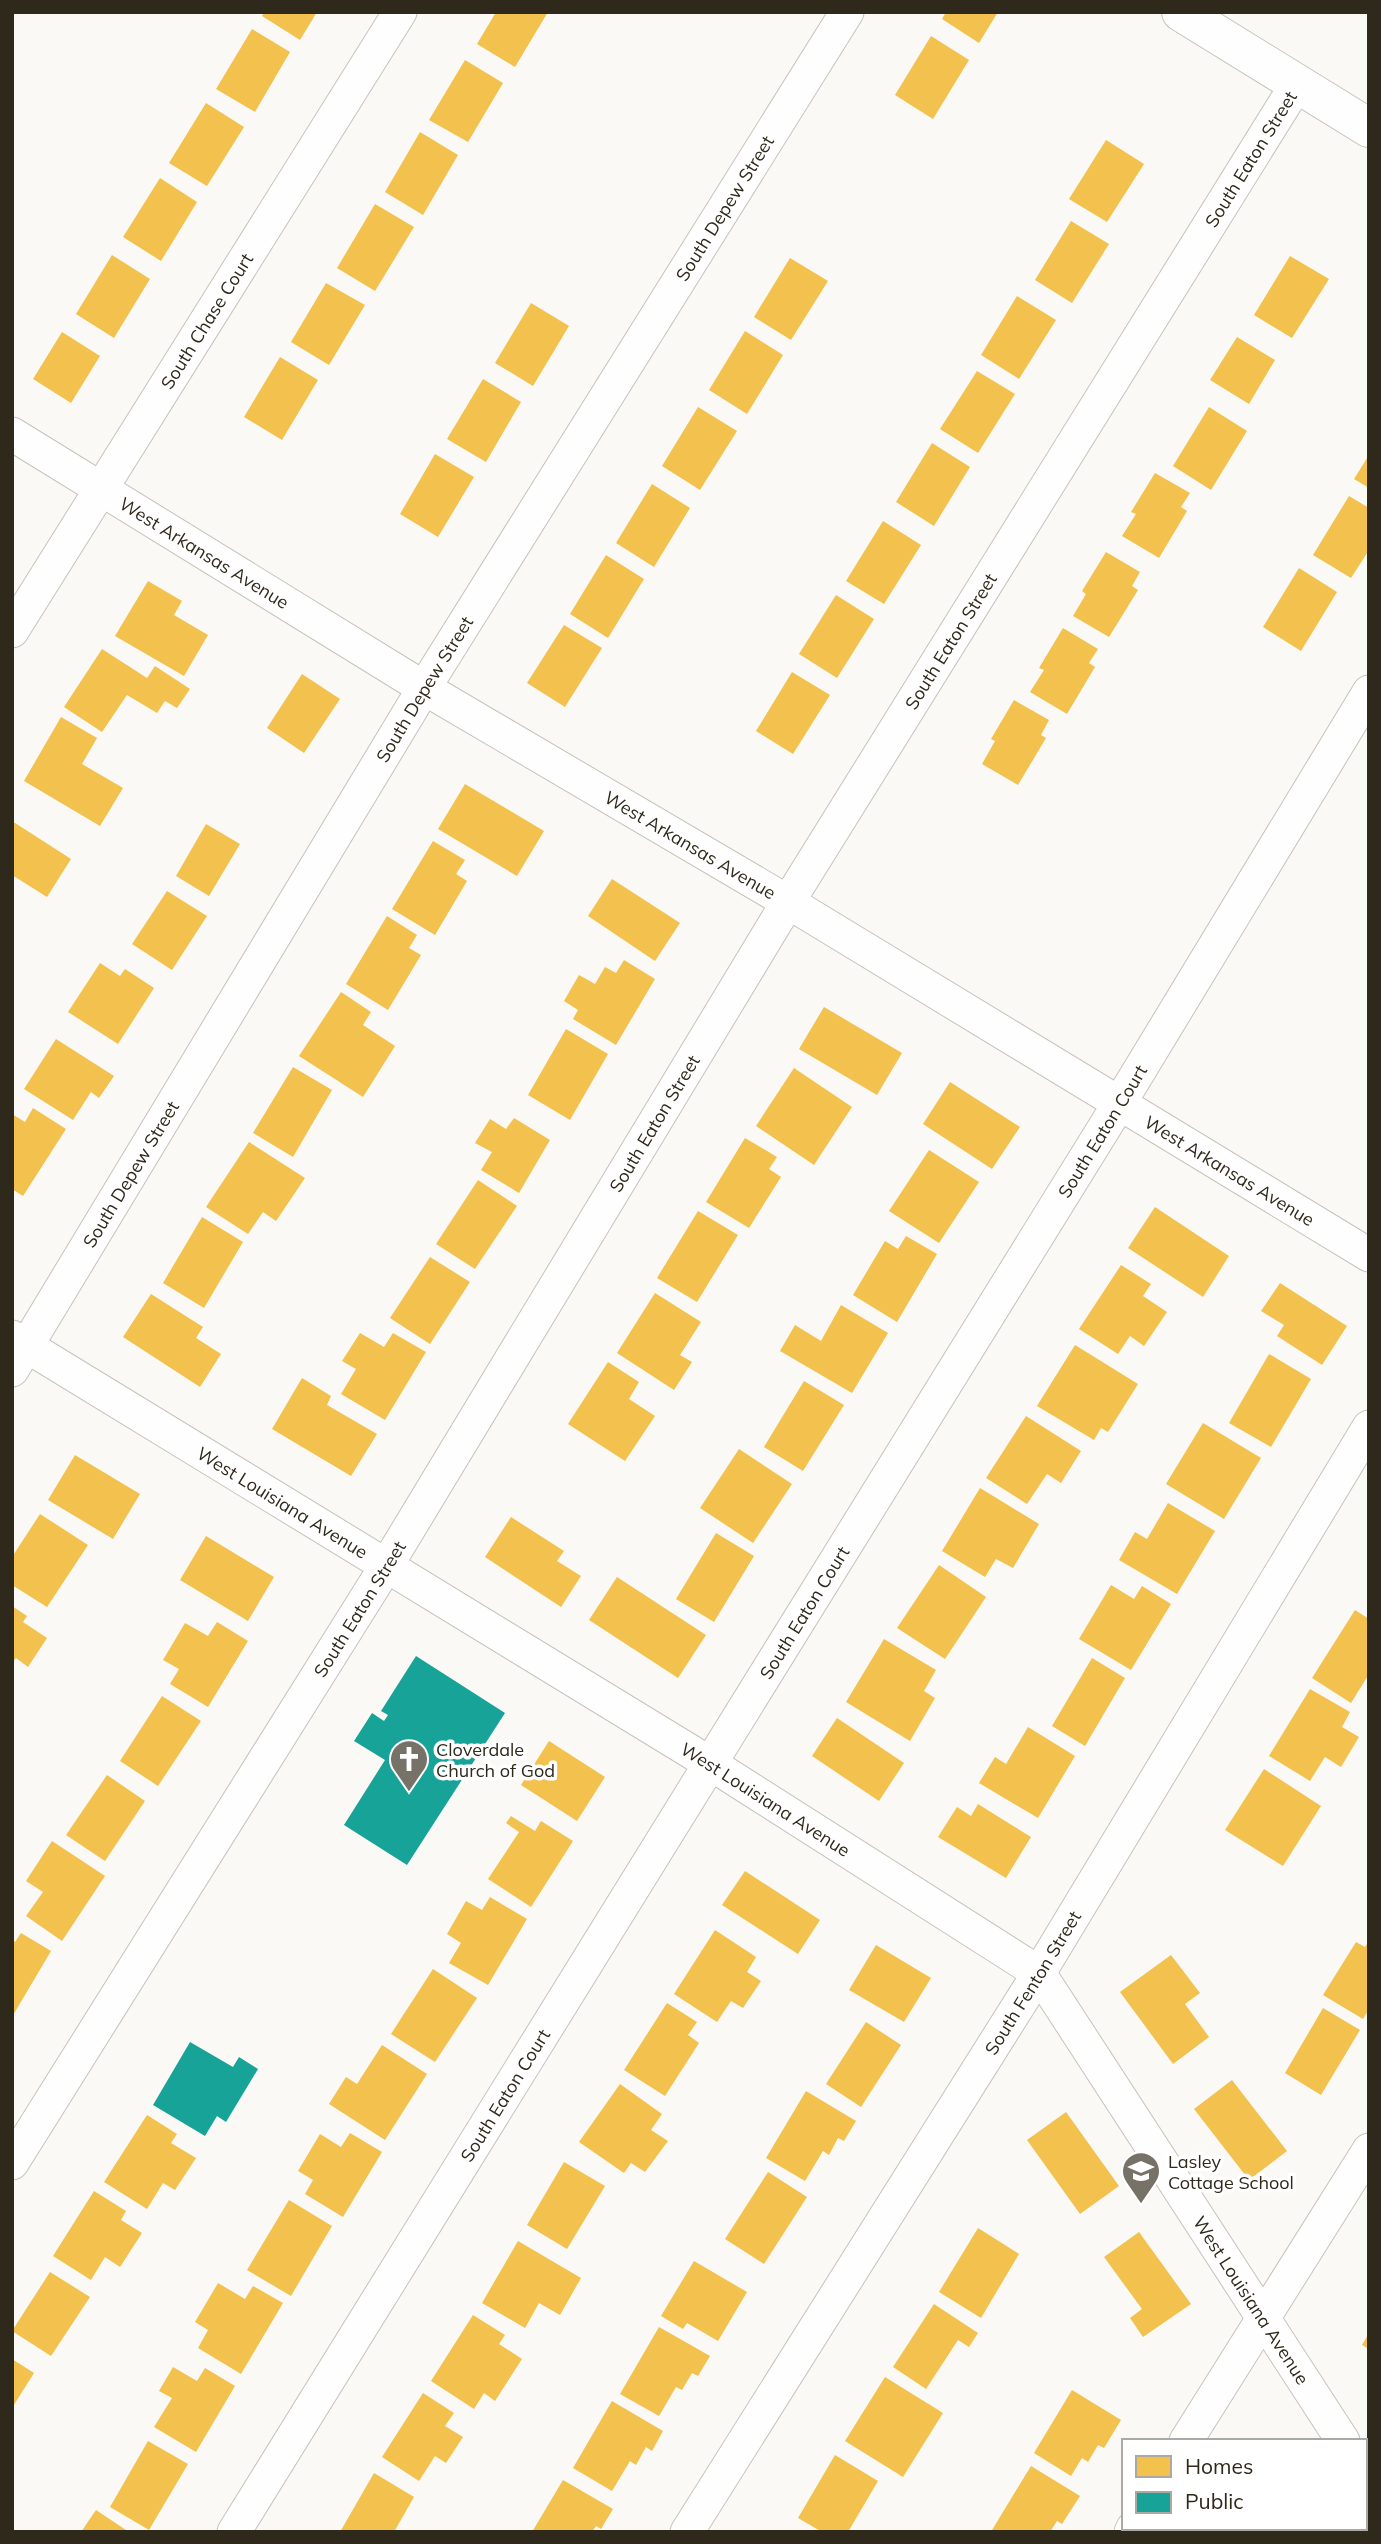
<svg xmlns="http://www.w3.org/2000/svg" width="1381" height="2544" viewBox="0 0 1381 2544" font-family="Mulish,sans-serif">
  <rect width="100%" height="100%" fill="#fbf9f5"/>
  <g fill="#f2c14e">
    <path d="M 264,12 L 317,12 L 300,40 L 262,16 Z"/>
    <path d="M 496,12 L 548,12 L 515,67 L 477,44 Z"/>
    <path d="M 946,12 L 998,12 L 979,43 L 942,19 Z"/>
    <path d="M 252,29 L 290,52 L 255,112 L 216,89 Z"/>
    <path d="M 931,36 L 969,60 L 933,119 L 895,95 Z"/>
    <path d="M 465,60 L 503,83 L 468,142 L 429,120 Z"/>
    <path d="M 206,103 L 244,127 L 207,186 L 169,163 Z"/>
    <path d="M 420,132 L 458,155 L 423,215 L 385,192 Z"/>
    <path d="M 1106,140 L 1144,164 L 1107,222 L 1069,199 Z"/>
    <path d="M 160,178 L 197,202 L 161,261 L 123,237 Z"/>
    <path d="M 375,204 L 414,227 L 375,291 L 337,268 Z"/>
    <path d="M 1071,221 L 1109,244 L 1072,303 L 1035,280 Z"/>
    <path d="M 112,255 L 150,279 L 114,338 L 76,314 Z"/>
    <path d="M 1290,256 L 1329,279 L 1292,338 L 1254,315 Z"/>
    <path d="M 790,258 L 828,281 L 791,340 L 754,317 Z"/>
    <path d="M 326,283 L 365,305 L 329,365 L 291,342 Z"/>
    <path d="M 1017,296 L 1056,320 L 1019,379 L 981,355 Z"/>
    <path d="M 531,303 L 569,326 L 533,386 L 495,363 Z"/>
    <path d="M 745,331 L 783,355 L 747,414 L 709,390 Z"/>
    <path d="M 62,332 L 100,356 L 71,403 L 33,379 Z"/>
    <path d="M 1237,337 L 1275,360 L 1249,404 L 1210,380 Z"/>
    <path d="M 280,357 L 318,380 L 282,440 L 244,417 Z"/>
    <path d="M 977,371 L 1015,394 L 978,453 L 940,429 Z"/>
    <path d="M 483,379 L 521,402 L 486,462 L 447,439 Z"/>
    <path d="M 698,407 L 737,431 L 700,490 L 662,466 Z"/>
    <path d="M 1209,407 L 1247,431 L 1211,490 L 1173,466 Z"/>
    <path d="M 932,443 L 970,467 L 934,526 L 896,502 Z"/>
    <path d="M 435,454 L 474,477 L 438,537 L 400,514 Z"/>
    <path d="M 1369,455 L 1369,488 L 1354,479 Z"/>
    <path d="M 1155,473 L 1190,493 L 1181,507 L 1187,511 L 1159,558 L 1122,536 L 1136,514 L 1131,512 Z"/>
    <path d="M 652,484 L 690,508 L 654,567 L 616,543 Z"/>
    <path d="M 1349,496 L 1369,508 L 1369,550 L 1351,578 L 1313,555 Z"/>
    <path d="M 883,521 L 921,545 L 884,604 L 846,581 Z"/>
    <path d="M 1106,552 L 1140,572 L 1132,586 L 1138,590 L 1109,637 L 1073,616 L 1086,594 L 1082,591 Z"/>
    <path d="M 606,555 L 644,579 L 608,638 L 570,614 Z"/>
    <path d="M 1299,568 L 1337,592 L 1301,651 L 1263,627 Z"/>
    <path d="M 148,581 L 182,601 L 174,615 L 208,635 L 184,676 L 115,636 Z"/>
    <path d="M 836,595 L 874,619 L 837,678 L 799,654 Z"/>
    <path d="M 564,625 L 602,648 L 565,707 L 527,683 Z"/>
    <path d="M 1063,628 L 1098,649 L 1089,663 L 1095,667 L 1067,714 L 1030,692 L 1044,670 L 1039,668 Z"/>
    <path d="M 102,649 L 147,678 L 155,666 L 190,689 L 177,708 L 165,701 L 157,713 L 127,695 L 102,732 L 64,707 Z"/>
    <path d="M 792,672 L 830,695 L 793,754 L 756,731 Z"/>
    <path d="M 302,674 L 340,699 L 304,753 L 267,728 Z"/>
    <path d="M 1014,700 L 1049,720 L 1041,735 L 1046,738 L 1018,785 L 982,764 L 995,741 L 991,739 Z"/>
    <path d="M 61,717 L 97,738 L 82,764 L 123,788 L 100,826 L 24,781 Z"/>
    <path d="M 465,784 L 544,831 L 517,876 L 438,829 Z"/>
    <path d="M 12,821 L 71,859 L 47,897 L 12,875 Z"/>
    <path d="M 206,824 L 240,844 L 209,896 L 176,876 Z"/>
    <path d="M 433,841 L 465,860 L 456,874 L 467,881 L 435,935 L 392,909 Z"/>
    <path d="M 612,879 L 680,923 L 655,961 L 588,916 Z"/>
    <path d="M 167,891 L 207,916 L 172,970 L 132,944 Z"/>
    <path d="M 387,916 L 417,935 L 409,948 L 421,955 L 388,1010 L 346,984 Z"/>
    <path d="M 624,960 L 655,979 L 616,1045 L 573,1019 L 578,1010 L 564,1001 L 579,975 L 595,984 L 605,967 L 616,973 Z"/>
    <path d="M 100,963 L 120,976 L 125,969 L 154,988 L 118,1044 L 68,1012 Z"/>
    <path d="M 341,992 L 371,1012 L 363,1025 L 395,1046 L 363,1097 L 299,1056 Z"/>
    <path d="M 824,1007 L 902,1053 L 877,1095 L 799,1049 Z"/>
    <path d="M 566,1029 L 608,1054 L 570,1120 L 528,1095 Z"/>
    <path d="M 56,1039 L 114,1076 L 99,1098 L 91,1092 L 73,1120 L 24,1089 Z"/>
    <path d="M 293,1067 L 332,1090 L 293,1157 L 253,1133 Z"/>
    <path d="M 794,1068 L 852,1107 L 814,1165 L 756,1126 Z"/>
    <path d="M 950,1082 L 1020,1127 L 992,1169 L 923,1124 Z"/>
    <path d="M 33,1108 L 66,1129 L 23,1196 L 12,1189 L 12,1114 L 25,1122 Z"/>
    <path d="M 514,1118 L 550,1140 L 519,1193 L 481,1170 L 492,1152 L 475,1143 L 490,1119 L 506,1129 Z"/>
    <path d="M 745,1138 L 777,1157 L 769,1169 L 781,1177 L 749,1228 L 706,1202 Z"/>
    <path d="M 249,1142 L 305,1178 L 276,1221 L 263,1212 L 248,1234 L 206,1207 Z"/>
    <path d="M 929,1150 L 979,1182 L 939,1243 L 889,1211 Z"/>
    <path d="M 478,1180 L 517,1206 L 475,1269 L 436,1244 Z"/>
    <path d="M 1155,1207 L 1229,1256 L 1203,1297 L 1128,1248 Z"/>
    <path d="M 698,1211 L 738,1235 L 697,1302 L 657,1278 Z"/>
    <path d="M 202,1217 L 243,1242 L 204,1308 L 163,1283 Z"/>
    <path d="M 906,1236 L 937,1254 L 897,1322 L 853,1295 L 885,1241 L 898,1249 Z"/>
    <path d="M 430,1257 L 470,1282 L 430,1344 L 390,1318 Z"/>
    <path d="M 1121,1265 L 1151,1284 L 1143,1296 L 1167,1312 L 1144,1346 L 1130,1336 L 1118,1354 L 1079,1329 Z"/>
    <path d="M 1280,1283 L 1347,1326 L 1322,1365 L 1277,1336 L 1284,1325 L 1261,1311 Z"/>
    <path d="M 655,1293 L 701,1322 L 680,1355 L 692,1362 L 674,1390 L 617,1353 Z"/>
    <path d="M 151,1294 L 203,1327 L 196,1338 L 221,1354 L 200,1387 L 123,1337 Z"/>
    <path d="M 841,1305 L 888,1333 L 852,1393 L 780,1351 L 795,1325 L 821,1341 Z"/>
    <path d="M 360,1333 L 384,1347 L 393,1333 L 426,1352 L 385,1420 L 341,1394 L 356,1369 L 342,1361 Z"/>
    <path d="M 1075,1345 L 1138,1384 L 1108,1432 L 1101,1428 L 1094,1440 L 1037,1406 Z"/>
    <path d="M 1269,1354 L 1311,1379 L 1271,1447 L 1229,1423 Z"/>
    <path d="M 608,1362 L 639,1382 L 629,1399 L 655,1416 L 625,1461 L 568,1424 Z"/>
    <path d="M 302,1378 L 331,1396 L 327,1405 L 377,1434 L 351,1476 L 272,1429 Z"/>
    <path d="M 804,1381 L 844,1405 L 803,1471 L 764,1447 Z"/>
    <path d="M 1026,1416 L 1081,1451 L 1061,1483 L 1047,1474 L 1027,1504 L 986,1478 Z"/>
    <path d="M 1203,1423 L 1261,1458 L 1224,1519 L 1166,1484 Z"/>
    <path d="M 739,1449 L 792,1484 L 753,1543 L 700,1508 Z"/>
    <path d="M 75,1455 L 140,1494 L 113,1539 L 48,1500 Z"/>
    <path d="M 980,1488 L 1039,1524 L 1013,1568 L 996,1559 L 985,1577 L 942,1551 Z"/>
    <path d="M 1168,1503 L 1215,1531 L 1177,1594 L 1119,1560 L 1135,1532 L 1147,1539 Z"/>
    <path d="M 40,1514 L 88,1545 L 47,1607 L 12,1585 L 12,1557 Z"/>
    <path d="M 511,1517 L 564,1551 L 557,1561 L 581,1576 L 561,1607 L 485,1557 Z"/>
    <path d="M 716,1533 L 754,1556 L 714,1622 L 676,1599 Z"/>
    <path d="M 206,1536 L 274,1577 L 248,1621 L 180,1580 Z"/>
    <path d="M 939,1565 L 986,1597 L 945,1659 L 897,1628 Z"/>
    <path d="M 617,1577 L 706,1635 L 678,1678 L 589,1620 Z"/>
    <path d="M 1111,1585 L 1134,1599 L 1142,1586 L 1171,1604 L 1131,1670 L 1079,1639 Z"/>
    <path d="M 12,1606 L 27,1616 L 23,1622 L 47,1638 L 28,1667 L 16,1658 L 12,1663 Z"/>
    <path d="M 1355,1610 L 1369,1619 L 1369,1674 L 1351,1703 L 1312,1678 Z"/>
    <path d="M 217,1622 L 248,1641 L 208,1707 L 170,1684 L 179,1669 L 163,1660 L 185,1623 L 208,1636 Z"/>
    <path d="M 884,1639 L 936,1670 L 924,1691 L 935,1698 L 910,1741 L 846,1702 Z"/>
    <path d="M 1092,1658 L 1125,1678 L 1085,1746 L 1052,1726 Z"/>
    <path d="M 1310,1689 L 1350,1712 L 1342,1727 L 1359,1737 L 1341,1767 L 1325,1757 L 1310,1781 L 1269,1756 Z"/>
    <path d="M 162,1696 L 201,1721 L 158,1786 L 120,1761 Z"/>
    <path d="M 837,1718 L 904,1763 L 879,1801 L 812,1756 Z"/>
    <path d="M 1028,1727 L 1075,1756 L 1038,1818 L 979,1783 L 995,1757 L 1006,1764 Z"/>
    <path d="M 549,1741 L 605,1777 L 577,1821 L 521,1785 Z"/>
    <path d="M 1264,1769 L 1321,1806 L 1283,1866 L 1225,1830 Z"/>
    <path d="M 107,1775 L 145,1801 L 105,1861 L 66,1835 Z"/>
    <path d="M 978,1804 L 1031,1837 L 1006,1878 L 938,1837 L 957,1807 L 971,1816 Z"/>
    <path d="M 511,1816 L 535,1831 L 541,1821 L 573,1841 L 531,1907 L 488,1879 L 519,1832 L 506,1823 Z"/>
    <path d="M 52,1841 L 105,1876 L 62,1941 L 26,1916 L 43,1892 L 26,1881 Z"/>
    <path d="M 745,1871 L 820,1920 L 798,1954 L 722,1905 Z"/>
    <path d="M 490,1897 L 527,1919 L 488,1985 L 449,1963 L 461,1943 L 447,1934 L 466,1901 L 482,1910 Z"/>
    <path d="M 715,1930 L 756,1957 L 747,1972 L 761,1981 L 743,2008 L 731,2001 L 717,2022 L 674,1994 Z"/>
    <path d="M 21,1933 L 51,1951 L 12,2017 L 12,1940 L 15,1942 Z"/>
    <path d="M 1369,1941 L 1369,2009 L 1363,2019 L 1323,1995 L 1356,1942 L 1365,1947 Z"/>
    <path d="M 876,1945 L 931,1978 L 904,2022 L 849,1990 Z"/>
    <path d="M 1171,1955 L 1200,1993 L 1185,2004 L 1209,2037 L 1173,2064 L 1120,1992 Z"/>
    <path d="M 433,1969 L 477,1998 L 435,2062 L 391,2034 Z"/>
    <path d="M 667,2003 L 697,2022 L 688,2035 L 699,2043 L 665,2096 L 624,2070 Z"/>
    <path d="M 1323,2008 L 1360,2030 L 1321,2095 L 1285,2073 Z"/>
    <path d="M 866,2022 L 901,2045 L 861,2107 L 826,2084 Z"/>
    <path d="M 382,2045 L 427,2074 L 385,2140 L 329,2104 L 346,2077 L 357,2084 Z"/>
    <path d="M 1232,2080 L 1287,2151 L 1249,2180 L 1194,2109 Z"/>
    <path d="M 620,2084 L 662,2114 L 651,2130 L 668,2141 L 645,2172 L 631,2163 L 624,2173 L 579,2142 Z"/>
    <path d="M 806,2091 L 856,2121 L 844,2141 L 838,2138 L 829,2155 L 823,2151 L 805,2181 L 766,2158 Z"/>
    <path d="M 1066,2112 L 1119,2186 L 1080,2214 L 1027,2140 Z"/>
    <path d="M 147,2115 L 177,2134 L 171,2143 L 196,2158 L 175,2190 L 163,2183 L 147,2209 L 104,2182 Z"/>
    <path d="M 350,2133 L 382,2152 L 343,2217 L 305,2194 L 313,2180 L 298,2171 L 320,2134 L 341,2147 Z"/>
    <path d="M 564,2162 L 605,2186 L 567,2249 L 527,2225 Z"/>
    <path d="M 768,2172 L 807,2197 L 764,2264 L 725,2239 Z"/>
    <path d="M 94,2191 L 126,2211 L 121,2220 L 142,2233 L 120,2267 L 105,2257 L 91,2280 L 53,2256 Z"/>
    <path d="M 289,2200 L 332,2226 L 291,2296 L 247,2270 Z"/>
    <path d="M 978,2228 L 1019,2254 L 981,2318 L 939,2292 Z"/>
    <path d="M 1139,2232 L 1191,2304 L 1143,2337 L 1130,2318 L 1142,2309 L 1104,2257 Z"/>
    <path d="M 518,2241 L 581,2278 L 560,2315 L 539,2303 L 525,2328 L 482,2303 Z"/>
    <path d="M 694,2261 L 747,2292 L 718,2341 L 687,2323 L 683,2329 L 661,2316 Z"/>
    <path d="M 50,2272 L 90,2297 L 51,2356 L 12,2331 Z"/>
    <path d="M 218,2283 L 245,2299 L 253,2286 L 283,2303 L 241,2374 L 198,2348 L 208,2330 L 195,2322 Z"/>
    <path d="M 934,2304 L 978,2333 L 969,2347 L 958,2340 L 926,2389 L 893,2367 Z"/>
    <path d="M 473,2315 L 505,2335 L 499,2344 L 522,2359 L 495,2401 L 484,2393 L 474,2409 L 431,2381 Z"/>
    <path d="M 659,2327 L 710,2356 L 698,2376 L 692,2373 L 682,2390 L 676,2387 L 659,2416 L 620,2394 Z"/>
    <path d="M 1369,2333 L 1369,2349 L 1362,2345 Z"/>
    <path d="M 12,2359 L 34,2373 L 12,2408 Z"/>
    <path d="M 173,2367 L 197,2381 L 205,2368 L 235,2386 L 196,2452 L 154,2427 L 172,2398 L 159,2391 Z"/>
    <path d="M 885,2377 L 943,2413 L 903,2477 L 845,2441 Z"/>
    <path d="M 1072,2390 L 1121,2420 L 1104,2448 L 1098,2445 L 1088,2462 L 1082,2458 L 1071,2476 L 1034,2453 Z"/>
    <path d="M 423,2393 L 454,2413 L 445,2426 L 463,2437 L 446,2463 L 435,2456 L 419,2481 L 382,2457 Z"/>
    <path d="M 612,2401 L 663,2431 L 652,2451 L 646,2447 L 636,2465 L 630,2461 L 612,2491 L 573,2468 Z"/>
    <path d="M 148,2441 L 188,2464 L 149,2530 L 110,2507 Z"/>
    <path d="M 835,2455 L 878,2481 L 848,2532 L 822,2532 L 798,2518 Z"/>
    <path d="M 1031,2466 L 1080,2496 L 1062,2524 L 1057,2521 L 1050,2532 L 995,2532 L 992,2530 Z"/>
    <path d="M 374,2473 L 414,2497 L 394,2532 L 340,2532 Z"/>
    <path d="M 563,2480 L 613,2509 L 601,2529 L 596,2526 L 592,2532 L 532,2532 Z"/>
    <path d="M 96,2510 L 129,2532 L 81,2532 Z"/>
    <path d="M 1244,2528 L 1305,2528 L 1307,2532 L 1246,2532 Z"/>
  </g>
  <g fill="#17a398">
    <path d="M 416,1656 L 505,1713 L 407,1865 L 344,1825 L 385,1760 L 354,1741 L 372,1713 L 384,1721 L 388,1715 L 381,1711 Z"/>
    <path d="M 190,2042 L 233,2067 L 239,2057 L 258,2069 L 226,2122 L 217,2116 L 205,2136 L 153,2105 Z"/>
  </g>
  <g fill="none" stroke-linecap="round" stroke-linejoin="round">
    <defs>
      <g id="minor">
        <path id="s1" d="M 12,434 L 424,688 L 788,902 L 1369,1255"/>
        <path id="s2" d="M 12,631 L 400,12"/>
        <path id="s3" d="M 12,1337 L 711,1764 L 1039,1973 L 1343,2441"/>
        <path id="s4" d="M 12,1370 L 424,688 L 847,12"/>
        <path id="s5" d="M 12,2163 L 385,1568 L 788,902 L 1297,84"/>
        <path d="M 1186,2441 L 1369,2150"/>
        <path d="M 1365,2475 L 1369,2480"/>
        <path id="s6" d="M 234,2532 L 1119,1104 L 1369,692"/>
        <path id="s7" d="M 687,2532 L 1039,1973 L 1369,1427"/>
        <path d="M 1131,2532 L 1133,2528"/>
      </g>
      <path id="tertiary" d="M 1181,12 L 1369,128"/>
    </defs>
    <use href="#minor" stroke="#c6c3ba" stroke-width="35"/>
    <use href="#tertiary" stroke="#c6c3ba" stroke-width="40"/>
    <use href="#minor" stroke="#fefefe" stroke-width="33"/>
    <use href="#tertiary" stroke="#fefefe" stroke-width="38"/>
  </g>
  <defs>
    <symbol id="church-pin" viewBox="-11 -11 22 30"><path d="M0 17L-7.5 6A9.5 9.5 0 1 1 7.5 6Z" fill="#767268" stroke="#fff"/><path d="M-1.2-6h2.4v3.5h3.3v2.4h-3.3V6h-2.4V-.1h-3.3v-2.4h3.3Z" fill="#fff"/></symbol>
    <symbol id="school-pin" viewBox="-11 -11 22 30"><path d="M0 17L-7.5 6A9.5 9.5 0 1 1 7.5 6Z" fill="#767268" stroke="#fff"/><path d="M0-5L7-2L0 1L-7-2ZM-4 1L0 2.5L4 1V4Q0 6-4 4Z" fill="#fff"/></symbol>
  </defs>
  <g fill-rule="evenodd">
    <use href="#church-pin" x="387" y="1737" width="44" height="60"/>
    <use href="#school-pin" x="1119" y="2149" width="44" height="60"/>
  </g>
  <g text-anchor="middle" dominant-baseline="central" stroke-width="7" stroke-linejoin="round" paint-order="stroke">
    <g font-size="18" fill="#2f291c" stroke="#fff">
      <text stroke="none"><textPath href="#s5" startOffset="2356">South Eaton Street</textPath></text>
      <text stroke="none"><textPath href="#s4" startOffset="1363">South Depew Street</textPath></text>
      <text stroke="none"><textPath href="#s2" startOffset="366">South Chase Court</textPath></text>
      <text stroke="none"><textPath href="#s1" startOffset="226">West Arkansas Avenue</textPath></text>
      <text stroke="none"><textPath href="#s5" startOffset="1788">South Eaton Street</textPath></text>
      <text stroke="none"><textPath href="#s4" startOffset="796">South Depew Street</textPath></text>
      <text stroke="none"><textPath href="#s1" startOffset="793">West Arkansas Avenue</textPath></text>
      <text stroke="none"><textPath href="#s5" startOffset="1222">South Eaton Street</textPath></text>
      <text stroke="none"><textPath href="#s6" startOffset="1648">South Eaton Court</textPath></text>
      <text stroke="none"><textPath href="#s1" startOffset="1423">West Arkansas Avenue</textPath></text>
      <text stroke="none"><textPath href="#s4" startOffset="229">South Depew Street</textPath></text>
      <text stroke="none"><textPath href="#s3" startOffset="317">West Louisiana Avenue</textPath></text>
      <text stroke="none"><textPath href="#s5" startOffset="654">South Eaton Street</textPath></text>
      <text stroke="none"><textPath href="#s6" startOffset="1082">South Eaton Court</textPath></text>
      <text stroke="none"><textPath href="#s3" startOffset="884">West Louisiana Avenue</textPath></text>
      <text stroke="none"><textPath href="#s7" startOffset="649">South Fenton Street</textPath></text>
      <text stroke="none"><textPath href="#s6" startOffset="514">South Eaton Court</textPath></text>
      <text stroke="none"><textPath href="#s3" startOffset="1598">West Louisiana Avenue</textPath></text>
    </g>
    <g font-size="18" fill="#2f291c" stroke="#fff" text-anchor="start">
      <text x="436" y="1749">Cloverdale<tspan x="436" dy="21">Church of God</tspan></text>
      <text x="1168" y="2161">Lasley<tspan x="1168" dy="21">Cottage School</tspan></text>
    </g>
  </g>
  <rect width="1381" height="2544" fill="none" stroke="#2f291c" stroke-width="28"/>
  <rect x="1122" y="2439" width="245" height="91" fill="#ffffff" stroke="#aca9a4" stroke-width="2"/>
  <rect x="1136" y="2456" width="35" height="21" fill="#f2c14e" stroke="#aca9a4" stroke-width="2"/>
  <text x="1185" y="2474" font-size="21" fill="#2f291c">Homes</text>
  <rect x="1136" y="2492" width="35" height="21" fill="#17a398" stroke="#aca9a4" stroke-width="2"/>
  <text x="1185" y="2509" font-size="21" fill="#2f291c">Public</text>
</svg>
